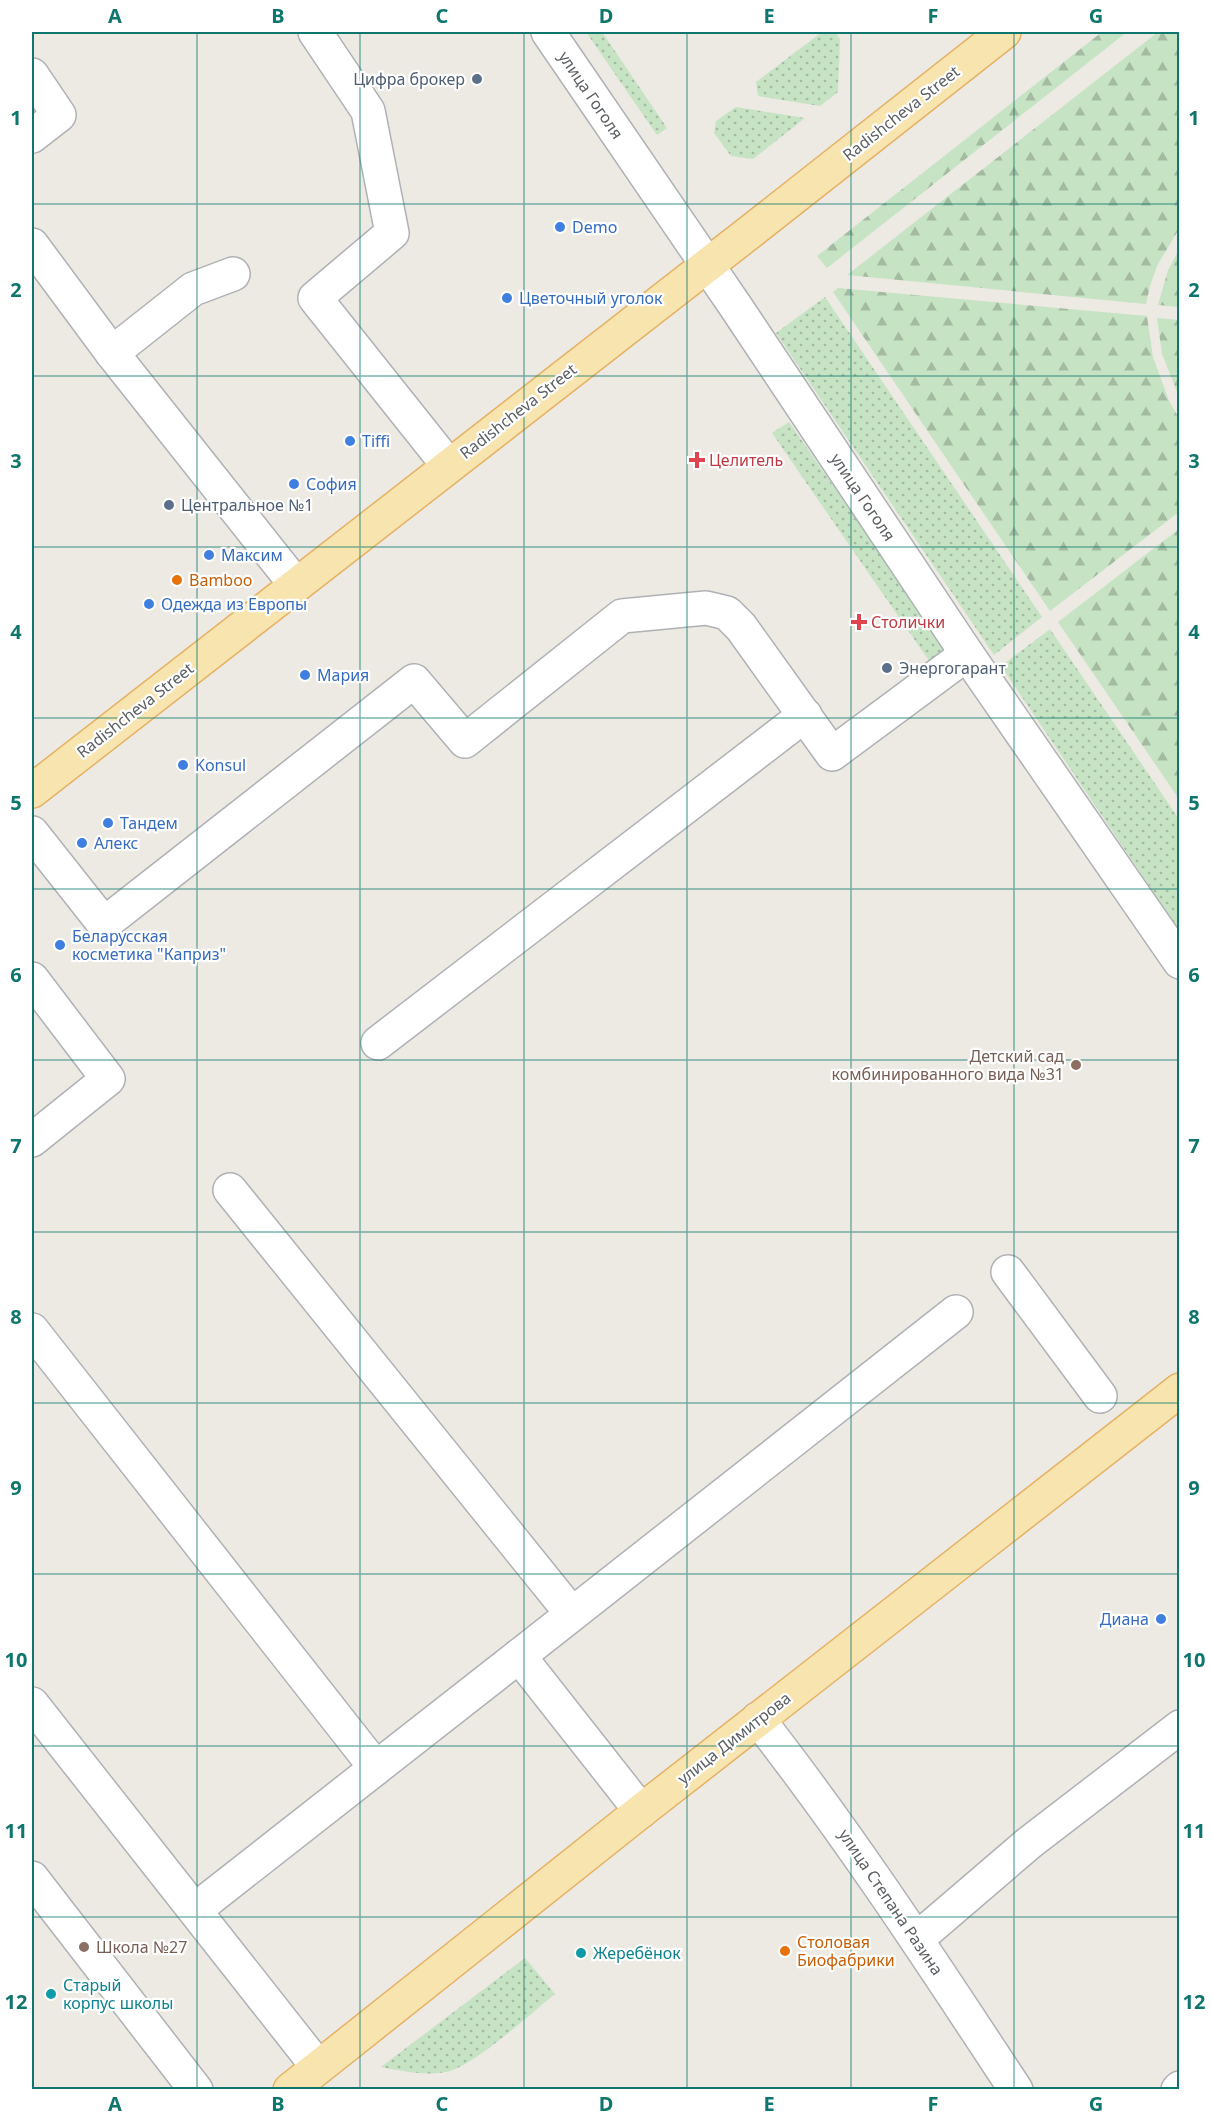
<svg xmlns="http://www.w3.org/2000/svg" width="1211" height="2121" viewBox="0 0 1211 2121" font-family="'Noto Sans',sans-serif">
  <defs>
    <pattern id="grass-dots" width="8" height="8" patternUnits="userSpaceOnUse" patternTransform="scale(1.5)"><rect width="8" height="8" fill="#c6e3c3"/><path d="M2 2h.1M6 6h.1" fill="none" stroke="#a4bba2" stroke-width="1.8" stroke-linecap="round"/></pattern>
    <pattern id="forest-firs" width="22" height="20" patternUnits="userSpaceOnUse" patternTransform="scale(1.5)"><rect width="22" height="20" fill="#c6e3c3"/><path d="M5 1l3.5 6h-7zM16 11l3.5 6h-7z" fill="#a4bba2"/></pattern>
  </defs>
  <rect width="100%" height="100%" fill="#edeae4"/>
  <g fill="url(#grass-dots)">
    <path d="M 586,32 L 602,32 L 667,128 L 657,135 Z"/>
    <path d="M 822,32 L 835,32 L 840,39 L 838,92 L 820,106 L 758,96 L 756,82 Z"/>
    <path d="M 736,107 L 805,118 L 753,159 L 731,156 L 714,133 L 716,121 Z"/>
    <path d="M 825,297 L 1042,617 L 994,655 L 776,333 Z"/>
    <path d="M 789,422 L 951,656 L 934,668 L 772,433 Z"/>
    <path d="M 1050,629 L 1179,819 L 1179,930 L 1001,666 Z"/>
    <path d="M 525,1958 L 555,1994 C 531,2013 473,2067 446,2072 C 424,2076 402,2071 381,2067 Z"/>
  </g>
  <g fill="url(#forest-firs)">
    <path d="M 1102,32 L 1127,32 L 827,268 L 817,256 Z"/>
    <path d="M 1158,32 L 1179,32 L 1179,229 L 1157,266 L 1150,286 L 1146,304 L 847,275 Z"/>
    <path d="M 1179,250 L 1179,307 L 1158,305 L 1168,270 Z"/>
    <path d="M 838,288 L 1147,316 L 1153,357 L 1169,401 L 1179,418 L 1179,512 L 1050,611 L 833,292 Z"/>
    <path d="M 1157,318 L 1179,320 L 1179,397 L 1162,354 Z"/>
    <path d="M 1179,529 L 1179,799 L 1058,622 Z"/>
  </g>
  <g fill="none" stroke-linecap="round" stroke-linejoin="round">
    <defs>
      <g id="minor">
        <path d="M 315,32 L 368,111 L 392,233 L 315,298 L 448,465"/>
        <path d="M 548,32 L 736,307 L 967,654 L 1180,962"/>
        <path d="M 32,75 L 59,115 L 32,136"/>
        <path d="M 32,245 L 112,353 L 296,585"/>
        <path d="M 112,353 L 193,289 L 233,274"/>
        <path d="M 32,833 L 104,924 L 414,681 L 465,741 L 622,616 L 706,608 L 727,613 L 741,627 L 832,754 L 967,654"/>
        <path d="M 32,979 L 108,1079 L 32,1140"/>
        <path d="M 378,1043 L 805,715"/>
        <path d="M 230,1190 L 572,1614"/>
        <path d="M 1008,1272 L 1100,1396"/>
        <path d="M 32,1330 L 376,1768 L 519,1656 L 641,1811"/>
        <path d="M 519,1656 L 956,1312"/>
        <path d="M 32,1704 L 318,2067"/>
        <path d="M 758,1719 C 851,1838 933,1964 1016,2090"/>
        <path d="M 32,1878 L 196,2090"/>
        <path d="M 195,1910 L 376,1768"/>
        <path d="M 917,1939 L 1029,1843 L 1180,1727"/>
        <path d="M 1178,2090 L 1180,2088"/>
      </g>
      <g id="major">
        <path d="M 32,791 L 750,232 L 1004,32"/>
        <path d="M 290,2090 L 641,1811 L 1180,1390"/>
      </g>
    </defs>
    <use href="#minor" stroke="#afb2b5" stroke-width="36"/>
    <use href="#major" stroke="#e5b265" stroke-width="36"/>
    <use href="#minor" stroke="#fff" stroke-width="33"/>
    <use href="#major" stroke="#f8e4ae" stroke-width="33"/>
  </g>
  <path fill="none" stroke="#0f766e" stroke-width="1.5" stroke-opacity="0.55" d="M 197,32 L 197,2090M 360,32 L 360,2090M 524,32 L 524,2090M 687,32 L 687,2090M 851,32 L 851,2090M 1014,32 L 1014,2090M 32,204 L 1180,204M 32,376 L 1180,376M 32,547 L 1180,547M 32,718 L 1180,718M 32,889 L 1180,889M 32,1060 L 1180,1060M 32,1232 L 1180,1232M 32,1403 L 1180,1403M 32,1574 L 1180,1574M 32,1746 L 1180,1746M 32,1917 L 1180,1917"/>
  <g fill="#5c6f8a" stroke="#fff" stroke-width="2">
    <circle cx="477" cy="79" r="6"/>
    <circle cx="169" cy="505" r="6"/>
    <circle cx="887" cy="668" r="6"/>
  </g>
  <g fill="#3f7fe0" stroke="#fff" stroke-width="2">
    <circle cx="560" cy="227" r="6"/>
    <circle cx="507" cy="298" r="6"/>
    <circle cx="350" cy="441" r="6"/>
    <circle cx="294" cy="484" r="6"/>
    <circle cx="209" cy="555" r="6"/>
    <circle cx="149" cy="604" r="6"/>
    <circle cx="305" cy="675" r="6"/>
    <circle cx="183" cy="765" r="6"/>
    <circle cx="108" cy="823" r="6"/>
    <circle cx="82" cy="843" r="6"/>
    <circle cx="60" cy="945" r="6"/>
    <circle cx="1161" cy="1619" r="6"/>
  </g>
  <g fill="#e0444e" stroke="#fff" stroke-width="2">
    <path d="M694 451h6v6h6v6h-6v6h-6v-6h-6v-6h6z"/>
    <path d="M856 613h6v6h6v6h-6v6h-6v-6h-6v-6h6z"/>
  </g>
  <g fill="#e8710a" stroke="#fff" stroke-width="2">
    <circle cx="177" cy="580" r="6"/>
    <circle cx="785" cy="1951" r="6"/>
  </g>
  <g fill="#8d6e63" stroke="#fff" stroke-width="2">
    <circle cx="1076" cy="1065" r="6"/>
    <circle cx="84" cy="1947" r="6"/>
  </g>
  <g fill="#0f9aa8" stroke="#fff" stroke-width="2">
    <circle cx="581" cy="1953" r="6"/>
    <circle cx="51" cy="1994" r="6"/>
  </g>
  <g text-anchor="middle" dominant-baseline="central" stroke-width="4.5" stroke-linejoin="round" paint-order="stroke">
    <g font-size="16" fill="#4e5e75" stroke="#fff" text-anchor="start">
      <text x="465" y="79" text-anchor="end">Цифра брокер</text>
      <text x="181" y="505">Центральное №1</text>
      <text x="899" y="668">Энергогарант</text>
    </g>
    <g font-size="16" fill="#5c6063" stroke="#fff">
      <text transform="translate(591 95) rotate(56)">улица Гоголя</text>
      <text transform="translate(901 113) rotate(-38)">Radishcheva Street</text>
      <text transform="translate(518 411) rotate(-38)">Radishcheva Street</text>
      <text transform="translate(863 497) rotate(56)">улица Гоголя</text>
      <text transform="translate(135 710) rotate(-38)">Radishcheva Street</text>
      <text transform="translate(734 1738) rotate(-38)">улица Димитрова</text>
      <text transform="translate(891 1902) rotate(56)">улица Степана Разина</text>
    </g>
    <g font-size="16" fill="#366cbe" stroke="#fff" text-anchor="start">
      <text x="572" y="227">Demo</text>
      <text x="519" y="298">Цветочный уголок</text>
      <text x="362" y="441">Tiffi</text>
      <text x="306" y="484">София</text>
      <text x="221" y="555">Максим</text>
      <text x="161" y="604">Одежда из Европы</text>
      <text x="317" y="675">Мария</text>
      <text x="195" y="765">Konsul</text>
      <text x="120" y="823">Тандем</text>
      <text x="94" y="843">Алекс</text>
      <text x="72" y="936">Беларусская<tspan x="72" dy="18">косметика "Каприз"</tspan></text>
      <text x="1149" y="1619" text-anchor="end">Диана</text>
    </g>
    <g font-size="16" fill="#be3a42" stroke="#fff" text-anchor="start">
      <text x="709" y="460">Целитель</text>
      <text x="871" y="622">Столички</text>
    </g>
    <g font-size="16" fill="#c56008" stroke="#fff" text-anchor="start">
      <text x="189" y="580">Bamboo</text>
      <text x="797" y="1942">Столовая<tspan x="797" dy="18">Биофабрики</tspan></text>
    </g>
    <g font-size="16" fill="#785e54" stroke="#fff" text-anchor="end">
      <text x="1064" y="1056">Детский сад<tspan x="1064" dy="18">комбинированного вида №31</tspan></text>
      <text x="96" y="1947" text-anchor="start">Школа №27</text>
    </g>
    <g font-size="16" fill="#0d838f" stroke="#fff" text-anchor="start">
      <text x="593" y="1953">Жеребёнок</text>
      <text x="63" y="1985">Старый<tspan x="63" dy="18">корпус школы</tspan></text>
    </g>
  </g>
  <rect width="1211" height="2121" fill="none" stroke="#ffffff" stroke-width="66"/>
  <rect x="33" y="33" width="1145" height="2055" fill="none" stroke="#0f766e" stroke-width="2"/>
  <g font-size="20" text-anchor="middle" font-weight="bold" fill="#0f766e">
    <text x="115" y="23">A</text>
    <text x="278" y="23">B</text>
    <text x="442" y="23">C</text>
    <text x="606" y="23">D</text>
    <text x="769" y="23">E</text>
    <text x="933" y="23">F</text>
    <text x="1096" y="23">G</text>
    <text x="16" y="125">1</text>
    <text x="1194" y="125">1</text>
    <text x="16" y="297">2</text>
    <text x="1194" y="297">2</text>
    <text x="16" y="468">3</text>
    <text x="1194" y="468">3</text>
    <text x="16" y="639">4</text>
    <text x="1194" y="639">4</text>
    <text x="16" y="810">5</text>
    <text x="1194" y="810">5</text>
    <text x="16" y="982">6</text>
    <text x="1194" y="982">6</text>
    <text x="16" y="1153">7</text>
    <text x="1194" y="1153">7</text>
    <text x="16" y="1324">8</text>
    <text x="1194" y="1324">8</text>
    <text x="16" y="1495">9</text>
    <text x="1194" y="1495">9</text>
    <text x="16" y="1667">10</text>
    <text x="1194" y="1667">10</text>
    <text x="16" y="1838">11</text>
    <text x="1194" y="1838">11</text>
    <text x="16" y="2009">12</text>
    <text x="1194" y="2009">12</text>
    <text x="115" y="2111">A</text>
    <text x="278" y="2111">B</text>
    <text x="442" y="2111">C</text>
    <text x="606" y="2111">D</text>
    <text x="769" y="2111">E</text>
    <text x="933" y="2111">F</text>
    <text x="1096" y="2111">G</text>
  </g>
</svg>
